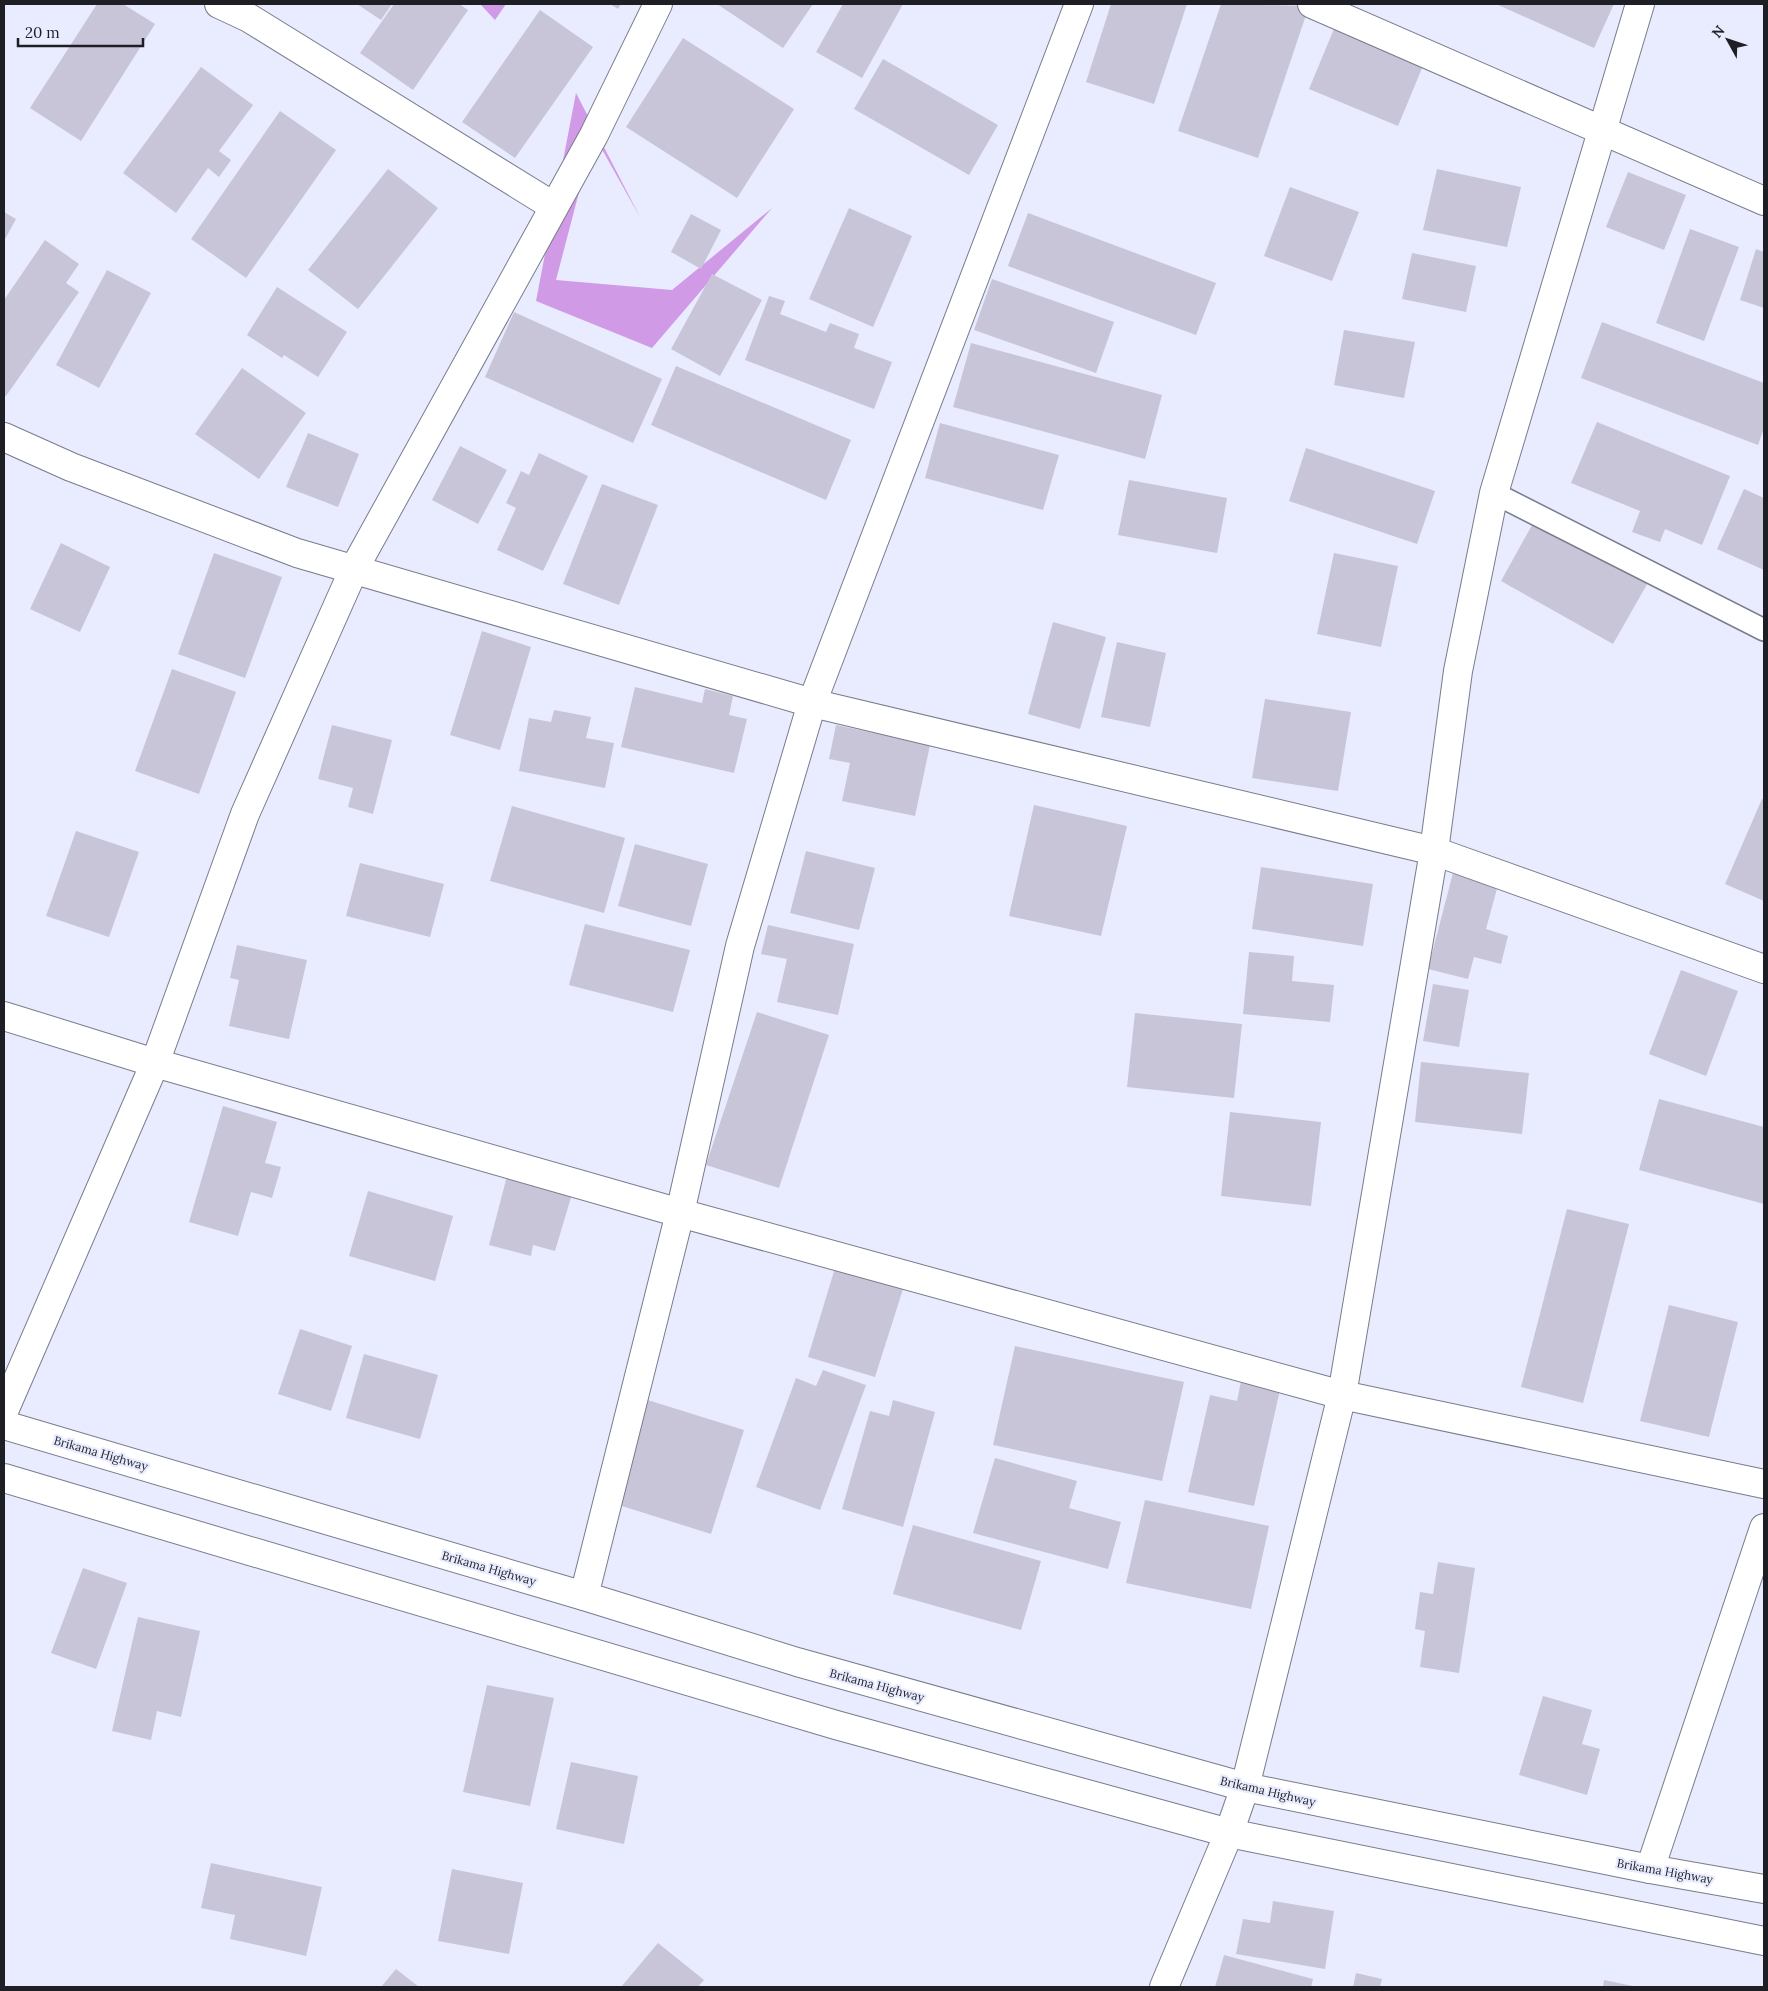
<svg xmlns="http://www.w3.org/2000/svg" width="1768" height="1991" viewBox="0 0 1768 1991" font-family="Lora,serif">
  <rect width="100%" height="100%" fill="#e8ecfe"/>
  <g fill="#d19ae7">
    <path d="M 480,4 L 506,4 L 495,20 Z"/>
    <path d="M 576,93 L 641,219 L 594,135 L 556,280 L 672,290 L 772,208 L 652,348 L 536,301 Z"/>
  </g>
  <g fill="#c9c5d8">
    <path d="M 97,4 L 123,4 L 155,24 L 81,141 L 30,108 Z"/>
    <path d="M 357,4 L 392,4 L 381,20 Z"/>
    <path d="M 394,4 L 459,4 L 468,10 L 413,90 L 360,53 Z"/>
    <path d="M 610,4 L 621,4 L 618,9 Z"/>
    <path d="M 717,4 L 813,4 L 783,48 Z"/>
    <path d="M 843,4 L 903,4 L 862,78 L 816,52 Z"/>
    <path d="M 1111,4 L 1187,4 L 1154,104 L 1086,82 Z"/>
    <path d="M 1221,4 L 1309,6 L 1258,158 L 1178,131 Z"/>
    <path d="M 1496,4 L 1614,4 L 1594,48 Z"/>
    <path d="M 540,10 L 593,47 L 515,158 L 462,122 Z"/>
    <path d="M 1336,24 L 1425,61 L 1398,126 L 1309,89 Z"/>
    <path d="M 683,38 L 794,109 L 737,198 L 626,127 Z"/>
    <path d="M 883,59 L 998,125 L 969,175 L 854,109 Z"/>
    <path d="M 201,67 L 253,105 L 219,151 L 231,160 L 219,177 L 208,168 L 176,213 L 123,173 Z"/>
    <path d="M 280,111 L 336,150 L 246,278 L 191,239 Z"/>
    <path d="M 388,169 L 438,208 L 358,309 L 308,270 Z"/>
    <path d="M 1437,169 L 1521,187 L 1507,247 L 1423,230 Z"/>
    <path d="M 1628,172 L 1686,195 L 1664,250 L 1606,227 Z"/>
    <path d="M 1290,187 L 1359,212 L 1332,281 L 1264,256 Z"/>
    <path d="M 849,208 L 912,236 L 873,327 L 809,299 Z"/>
    <path d="M 4,212 L 16,219 L 4,241 Z"/>
    <path d="M 1028,213 L 1216,283 L 1196,335 L 1008,266 Z"/>
    <path d="M 691,214 L 721,230 L 701,269 L 671,252 Z"/>
    <path d="M 1690,229 L 1739,247 L 1704,341 L 1656,323 Z"/>
    <path d="M 45,240 L 79,264 L 66,283 L 79,292 L 6,396 L 4,395 L 4,300 Z"/>
    <path d="M 1756,249 L 1764,252 L 1764,308 L 1740,300 Z"/>
    <path d="M 1412,253 L 1476,266 L 1466,312 L 1402,299 Z"/>
    <path d="M 107,270 L 151,293 L 99,388 L 56,365 Z"/>
    <path d="M 712,274 L 762,300 L 720,376 L 671,349 Z"/>
    <path d="M 992,279 L 1114,322 L 1096,373 L 974,330 Z"/>
    <path d="M 277,287 L 347,332 L 318,377 L 284,355 L 282,358 L 247,335 Z"/>
    <path d="M 769,296 L 785,301 L 780,314 L 826,332 L 830,323 L 859,334 L 854,348 L 892,362 L 874,409 L 745,360 Z"/>
    <path d="M 514,312 L 662,379 L 633,443 L 485,377 Z"/>
    <path d="M 1602,322 L 1764,383 L 1764,428 L 1758,445 L 1581,378 Z"/>
    <path d="M 1344,330 L 1415,342 L 1404,398 L 1334,385 Z"/>
    <path d="M 971,343 L 1162,395 L 1145,459 L 953,407 Z"/>
    <path d="M 676,366 L 851,440 L 826,500 L 651,425 Z"/>
    <path d="M 242,368 L 306,413 L 259,479 L 195,434 Z"/>
    <path d="M 1597,422 L 1730,476 L 1702,545 L 1665,529 L 1660,542 L 1632,532 L 1640,511 L 1571,483 Z"/>
    <path d="M 940,423 L 1059,455 L 1043,510 L 925,478 Z"/>
    <path d="M 308,433 L 359,454 L 338,507 L 286,487 Z"/>
    <path d="M 460,446 L 507,470 L 478,524 L 432,500 Z"/>
    <path d="M 1306,448 L 1435,491 L 1417,544 L 1289,501 Z"/>
    <path d="M 539,453 L 588,476 L 543,571 L 497,550 L 516,508 L 506,503 L 521,471 L 529,475 Z"/>
    <path d="M 1129,480 L 1227,498 L 1217,553 L 1118,535 Z"/>
    <path d="M 602,484 L 658,505 L 619,605 L 563,584 Z"/>
    <path d="M 1744,489 L 1764,498 L 1764,570 L 1717,549 Z"/>
    <path d="M 1537,516 L 1650,579 L 1613,644 L 1501,581 Z"/>
    <path d="M 61,543 L 110,567 L 80,632 L 30,609 Z"/>
    <path d="M 214,553 L 282,577 L 245,678 L 178,654 Z"/>
    <path d="M 1334,553 L 1398,566 L 1381,647 L 1317,634 Z"/>
    <path d="M 1053,622 L 1106,637 L 1080,729 L 1028,714 Z"/>
    <path d="M 482,631 L 531,647 L 500,750 L 450,735 Z"/>
    <path d="M 1117,642 L 1166,653 L 1150,727 L 1101,717 Z"/>
    <path d="M 172,669 L 236,692 L 199,794 L 135,771 Z"/>
    <path d="M 635,687 L 702,703 L 705,689 L 733,696 L 729,715 L 747,719 L 734,773 L 621,747 Z"/>
    <path d="M 1265,699 L 1351,712 L 1338,791 L 1252,778 Z"/>
    <path d="M 554,710 L 591,717 L 586,738 L 614,743 L 605,788 L 519,771 L 529,718 L 551,722 Z"/>
    <path d="M 332,725 L 392,740 L 373,814 L 348,807 L 353,788 L 318,779 Z"/>
    <path d="M 836,725 L 930,745 L 915,816 L 842,801 L 850,763 L 829,759 Z"/>
    <path d="M 1762,799 L 1764,800 L 1764,901 L 1725,884 Z"/>
    <path d="M 1034,805 L 1127,826 L 1101,936 L 1009,916 Z"/>
    <path d="M 512,806 L 625,838 L 604,913 L 490,881 Z"/>
    <path d="M 76,831 L 139,852 L 109,937 L 46,916 Z"/>
    <path d="M 635,844 L 708,864 L 691,926 L 618,906 Z"/>
    <path d="M 806,851 L 875,868 L 859,930 L 790,913 Z"/>
    <path d="M 360,863 L 444,884 L 430,937 L 346,916 Z"/>
    <path d="M 1261,867 L 1373,884 L 1363,946 L 1252,929 Z"/>
    <path d="M 1454,869 L 1499,881 L 1486,929 L 1508,936 L 1501,964 L 1474,957 L 1468,979 L 1428,969 Z"/>
    <path d="M 585,924 L 690,950 L 673,1012 L 569,985 Z"/>
    <path d="M 768,925 L 854,944 L 838,1015 L 777,1002 L 787,959 L 761,954 Z"/>
    <path d="M 237,945 L 307,960 L 289,1039 L 229,1026 L 239,980 L 230,978 Z"/>
    <path d="M 1249,952 L 1294,956 L 1292,981 L 1334,985 L 1330,1022 L 1243,1014 Z"/>
    <path d="M 1681,970 L 1738,991 L 1706,1076 L 1649,1054 Z"/>
    <path d="M 1433,984 L 1469,990 L 1459,1047 L 1423,1041 Z"/>
    <path d="M 757,1012 L 829,1035 L 779,1188 L 706,1165 Z"/>
    <path d="M 1135,1013 L 1242,1024 L 1234,1098 L 1127,1087 Z"/>
    <path d="M 1421,1062 L 1529,1073 L 1522,1134 L 1415,1122 Z"/>
    <path d="M 1659,1099 L 1764,1127 L 1764,1204 L 1639,1170 Z"/>
    <path d="M 223,1106 L 277,1122 L 265,1163 L 281,1167 L 272,1198 L 251,1192 L 238,1236 L 189,1222 Z"/>
    <path d="M 1230,1112 L 1321,1122 L 1311,1206 L 1221,1196 Z"/>
    <path d="M 507,1176 L 572,1194 L 555,1251 L 533,1245 L 531,1256 L 489,1245 Z"/>
    <path d="M 368,1191 L 453,1216 L 435,1281 L 349,1256 Z"/>
    <path d="M 1567,1209 L 1629,1224 L 1583,1403 L 1521,1387 Z"/>
    <path d="M 835,1268 L 903,1289 L 875,1377 L 808,1357 Z"/>
    <path d="M 1669,1305 L 1738,1322 L 1709,1437 L 1640,1421 Z"/>
    <path d="M 300,1329 L 352,1346 L 331,1411 L 278,1394 Z"/>
    <path d="M 1015,1346 L 1184,1382 L 1162,1481 L 993,1445 Z"/>
    <path d="M 364,1354 L 438,1375 L 420,1439 L 346,1418 Z"/>
    <path d="M 823,1370 L 866,1385 L 820,1510 L 756,1487 L 796,1378 L 816,1386 Z"/>
    <path d="M 1241,1381 L 1280,1390 L 1254,1506 L 1188,1492 L 1210,1395 L 1237,1401 Z"/>
    <path d="M 638,1397 L 744,1430 L 711,1534 L 606,1501 Z"/>
    <path d="M 893,1400 L 935,1412 L 903,1527 L 842,1509 L 870,1411 L 889,1416 Z"/>
    <path d="M 995,1458 L 1077,1481 L 1069,1508 L 1121,1522 L 1108,1569 L 973,1533 Z"/>
    <path d="M 1145,1500 L 1269,1526 L 1251,1609 L 1126,1583 Z"/>
    <path d="M 913,1525 L 1041,1561 L 1021,1630 L 893,1594 Z"/>
    <path d="M 1438,1562 L 1475,1568 L 1459,1673 L 1420,1667 L 1425,1631 L 1415,1629 L 1420,1592 L 1433,1594 Z"/>
    <path d="M 83,1568 L 127,1583 L 96,1669 L 51,1653 Z"/>
    <path d="M 138,1617 L 200,1631 L 181,1717 L 157,1711 L 151,1740 L 112,1731 Z"/>
    <path d="M 487,1685 L 554,1698 L 530,1806 L 463,1792 Z"/>
    <path d="M 1543,1696 L 1592,1710 L 1582,1744 L 1600,1749 L 1587,1795 L 1519,1775 Z"/>
    <path d="M 571,1762 L 638,1776 L 624,1844 L 556,1829 Z"/>
    <path d="M 211,1863 L 322,1887 L 306,1956 L 230,1939 L 235,1915 L 201,1908 Z"/>
    <path d="M 452,1869 L 523,1883 L 509,1954 L 438,1941 Z"/>
    <path d="M 1273,1901 L 1334,1911 L 1325,1969 L 1236,1954 L 1243,1919 L 1270,1923 Z"/>
    <path d="M 658,1943 L 704,1980 L 698,1987 L 621,1987 Z"/>
    <path d="M 1224,1955 L 1313,1979 L 1311,1987 L 1215,1987 Z"/>
    <path d="M 396,1969 L 419,1987 L 381,1987 Z"/>
    <path d="M 1356,1973 L 1382,1979 L 1380,1987 L 1353,1987 Z"/>
    <path d="M 1604,1980 L 1633,1986 L 1633,1987 L 1603,1987 Z"/>
  </g>
  <g fill="none" stroke-linecap="round" stroke-linejoin="round">
    <defs>
      <path id="service" d="M 1494,493 L 1764,630"/>
      <g id="minor">
        <path d="M 219,4 L 249,18 L 553,206"/>
        <path d="M 1312,4 L 1764,201"/>
        <path d="M 4,437 L 71,467 L 297,553 L 812,703 L 1434,851 L 1764,969"/>
        <path d="M 4,1016 L 155,1063 L 680,1213 L 1342,1395 L 1764,1484"/>
        <path d="M 4,1411 L 155,1063 L 245,814 L 354,569 L 594,135 L 658,4"/>
        <path d="M 584,1596 L 680,1213 L 740,946 L 812,703 L 1079,4"/>
        <path d="M 1650,1869 L 1764,1528"/>
      </g>
      <path id="tertiary" d="M 1164,1987 L 1229,1833 L 1245,1787 L 1342,1395 L 1434,851 L 1458,671 L 1494,493 L 1640,4"/>
      <g id="trunk">
        <path d="M 4,1425 L 584,1596 L 797,1662 L 1245,1787 L 1650,1869 L 1764,1889"/>
        <path d="M 4,1478 L 836,1725 L 1229,1833 L 1764,1941"/>
      </g>
    </defs>
    <use href="#service" stroke="#787c8c" stroke-width="24"/>
    <use href="#minor" stroke="#787c8c" stroke-width="30"/>
    <use href="#tertiary" stroke="#787c8c" stroke-width="30"/>
    <use href="#trunk" stroke="#787c8c" stroke-width="30"/>
    <use href="#service" stroke="#fff" stroke-width="21"/>
    <use href="#minor" stroke="#fff" stroke-width="28"/>
    <use href="#tertiary" stroke="#fff" stroke-width="28"/>
    <use href="#trunk" stroke="#fff" stroke-width="28"/>
  </g>
  <g text-anchor="middle" dominant-baseline="central" stroke-width="4.5" stroke-linejoin="round" paint-order="stroke">
    <g font-size="12" fill="#1d1f25" stroke="#e8ecfe">
      <text transform="translate(101 1453) rotate(16)">Brikama Highway</text>
      <text transform="translate(489 1568) rotate(16)">Brikama Highway</text>
      <text transform="translate(877 1685) rotate(15)">Brikama Highway</text>
      <text transform="translate(1268 1791) rotate(13)">Brikama Highway</text>
      <text transform="translate(1665 1871) rotate(10)">Brikama Highway</text>
    </g>
  </g>
  <rect width="1768" height="1991" fill="none" stroke="#1d1f25" stroke-width="10"/>
  <g transform="translate(1728 40) rotate(310)" stroke="#e8ecfe" stroke-width="4" paint-order="stroke">
  <path d="M0-4L9 19L0 12L-9 19Z" fill="#1d1f25"/>
  <text y="-8" font-size="14" font-weight="bold" text-anchor="middle" fill="#1d1f25">N</text>
  </g>
  <path d="M18 38v8h125v-8" fill="none" stroke="#1d1f25" stroke-width="2.5"/>
  <text x="25" y="38" font-size="15" fill="#1d1f25" stroke="#e8ecfe" stroke-width="4" paint-order="stroke">20 m</text>
</svg>
